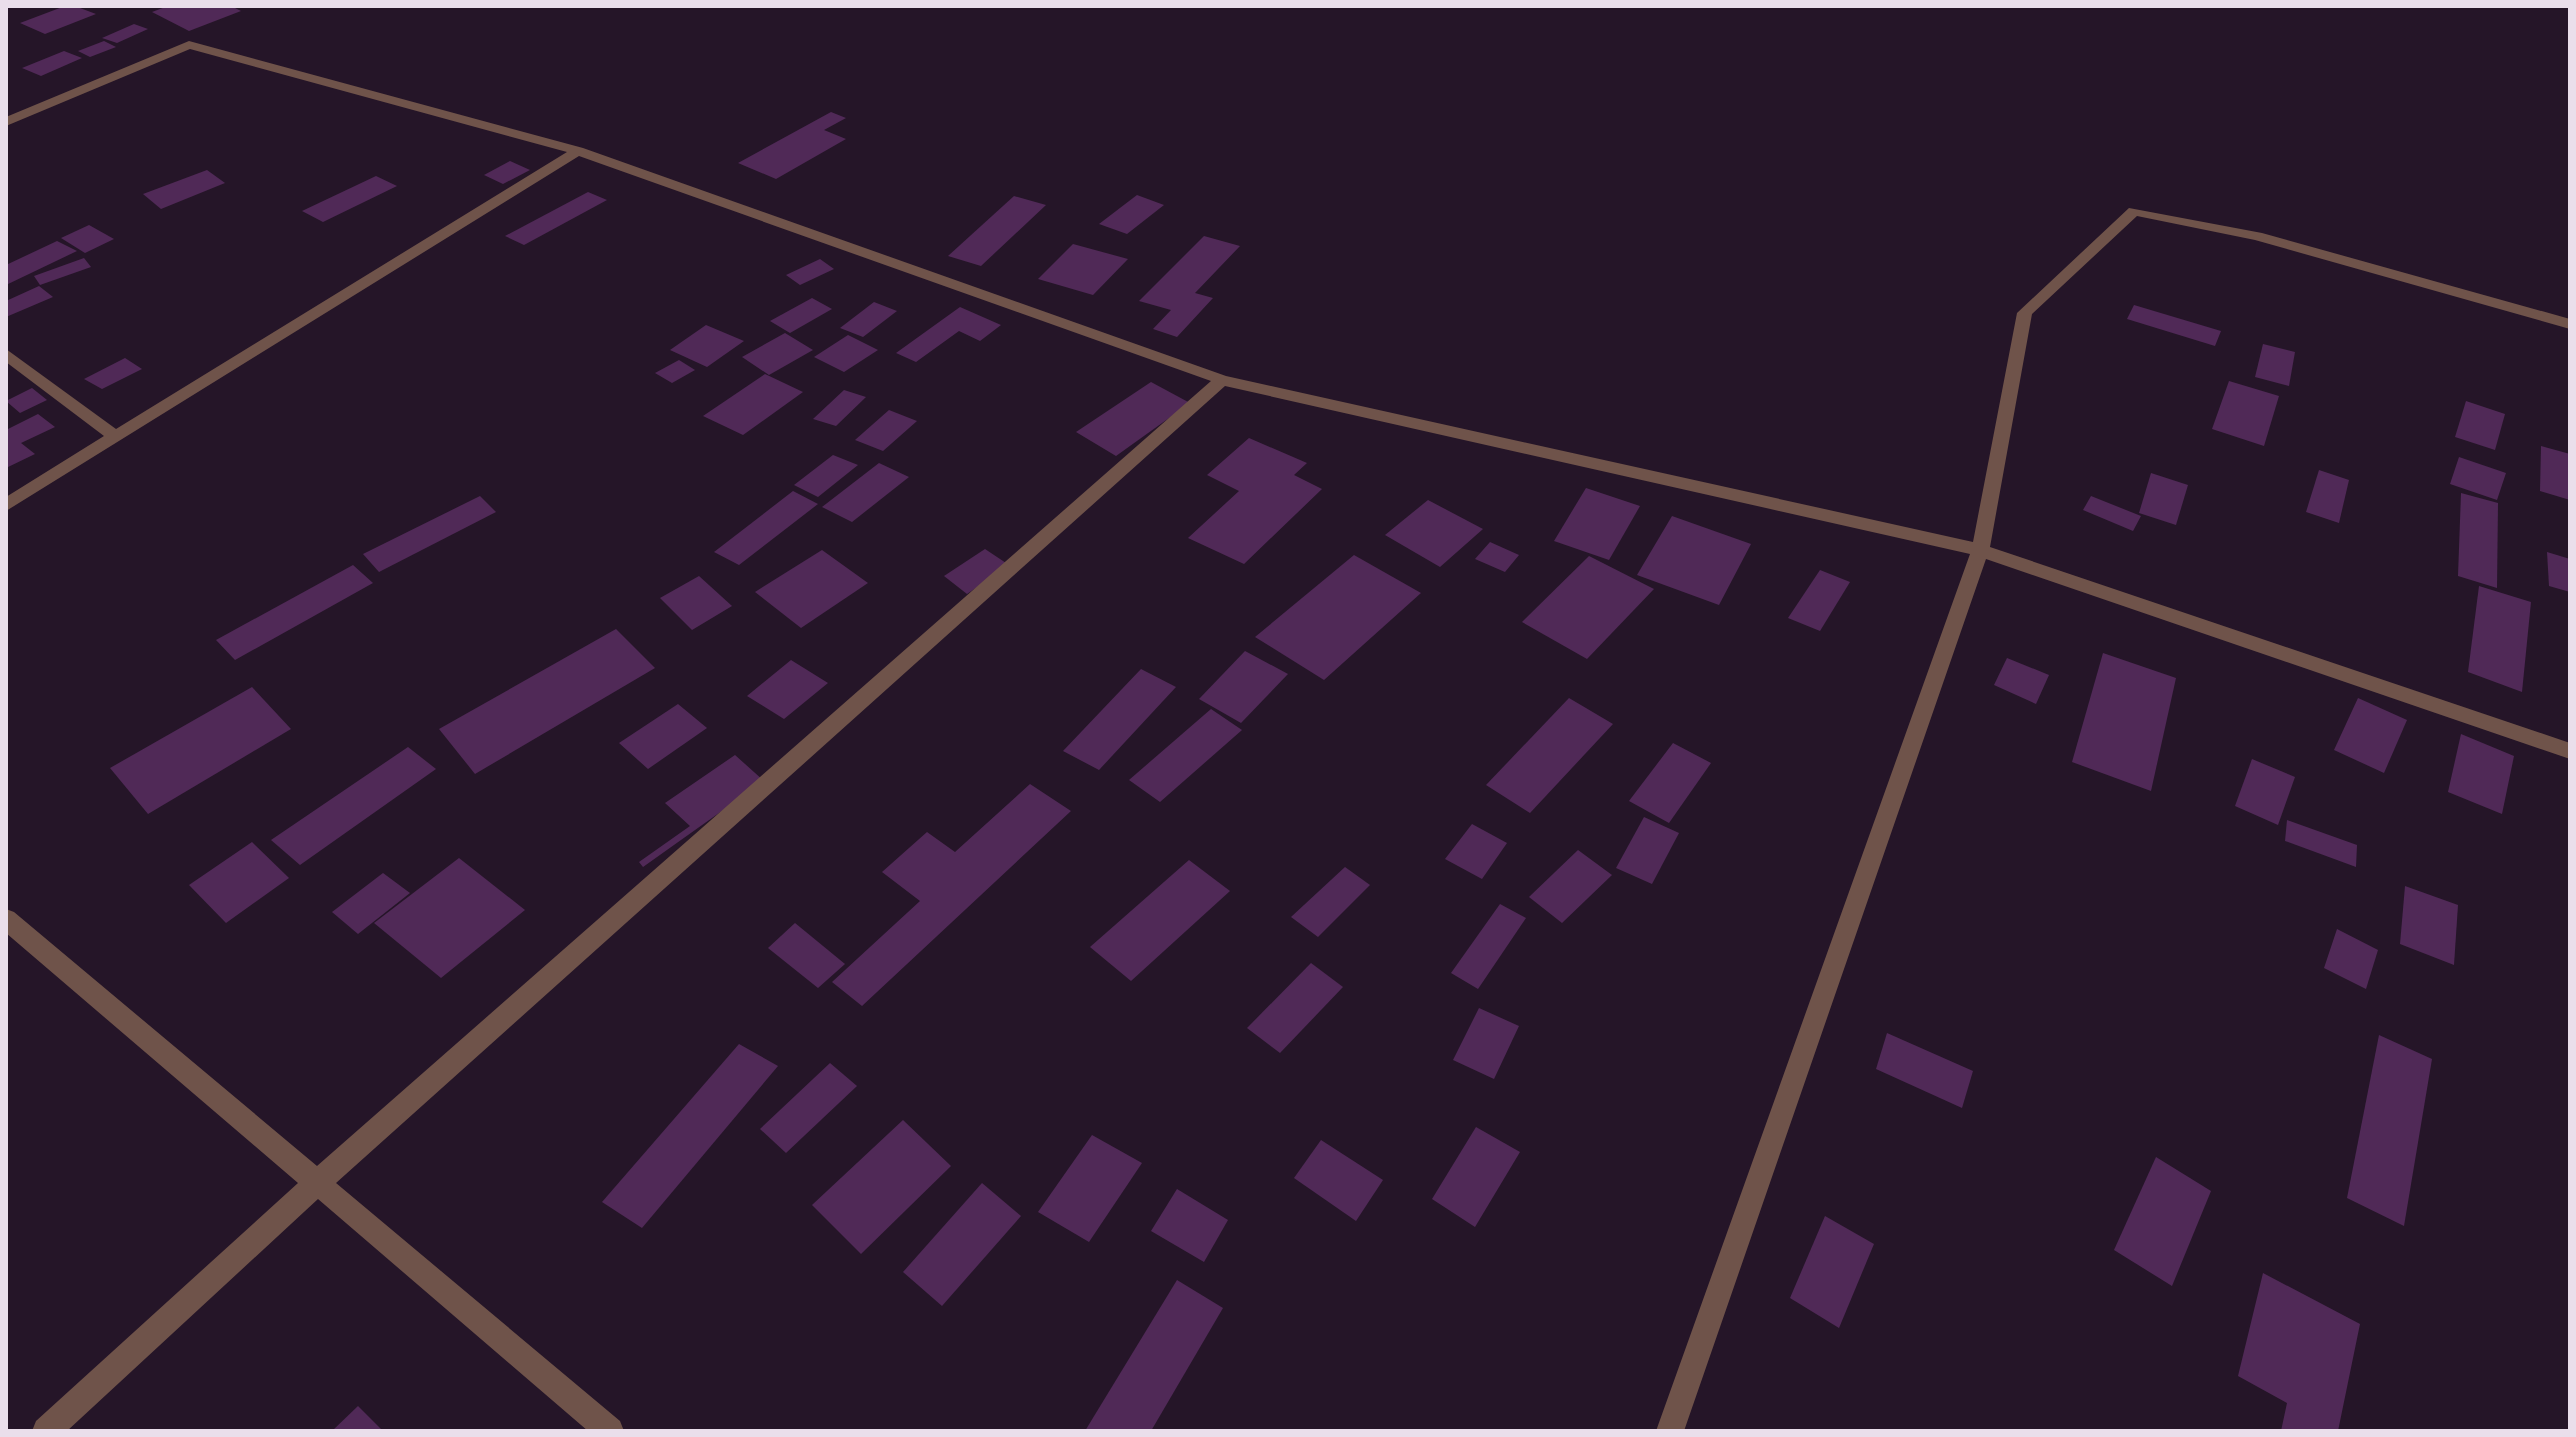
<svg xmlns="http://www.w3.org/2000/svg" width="2576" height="1437" viewBox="0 0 2576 1437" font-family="Karla,sans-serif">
  <rect width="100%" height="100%" fill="#251528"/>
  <g fill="#502957">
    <path d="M 65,6 L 83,6 L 80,8 L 96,14 L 45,34 L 20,23 Z"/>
    <path d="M 168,6 L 231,6 L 241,11 L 189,31 L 152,12 Z"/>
    <path d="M 134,24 L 148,29 L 117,43 L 102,38 Z"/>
    <path d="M 104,41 L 116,47 L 90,57 L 78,51 Z"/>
    <path d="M 64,51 L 82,58 L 41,76 L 22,68 Z"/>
    <path d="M 831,112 L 846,118 L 824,130 L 846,139 L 776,179 L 738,163 Z"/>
    <path d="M 510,161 L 530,170 L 503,184 L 484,175 Z"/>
    <path d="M 207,170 L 225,183 L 161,209 L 143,194 Z"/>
    <path d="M 376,176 L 397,186 L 323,222 L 302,211 Z"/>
    <path d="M 588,192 L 607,200 L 524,245 L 505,236 Z"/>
    <path d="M 1137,195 L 1164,205 L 1127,234 L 1099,224 Z"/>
    <path d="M 1014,196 L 1046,205 L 981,266 L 948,256 Z"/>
    <path d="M 89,225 L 114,239 L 85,253 L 61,238 Z"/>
    <path d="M 1204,236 L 1240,246 L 1195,293 L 1213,298 L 1177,337 L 1153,329 L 1171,310 L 1139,301 Z"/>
    <path d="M 57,241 L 77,251 L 6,285 L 6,265 Z"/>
    <path d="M 1073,244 L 1128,259 L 1093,295 L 1038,279 Z"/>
    <path d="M 84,258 L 91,267 L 40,285 L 34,276 Z"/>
    <path d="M 820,259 L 834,269 L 800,285 L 786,275 Z"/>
    <path d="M 39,286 L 53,297 L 6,317 L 6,301 Z"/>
    <path d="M 812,298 L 832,309 L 790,333 L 770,321 Z"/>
    <path d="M 874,302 L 897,311 L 863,337 L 840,328 Z"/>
    <path d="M 2134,305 L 2221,331 L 2215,346 L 2127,319 Z"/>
    <path d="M 960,307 L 1001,325 L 980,341 L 959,331 L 916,362 L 896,353 Z"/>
    <path d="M 706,325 L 744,341 L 707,367 L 670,350 Z"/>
    <path d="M 785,333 L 813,350 L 769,375 L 742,357 Z"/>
    <path d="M 848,335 L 878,350 L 844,372 L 814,357 Z"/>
    <path d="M 2263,344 L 2295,352 L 2289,386 L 2255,377 Z"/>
    <path d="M 125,358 L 142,369 L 102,389 L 84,379 Z"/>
    <path d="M 679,360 L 695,370 L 672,383 L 655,373 Z"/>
    <path d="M 765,374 L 803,392 L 743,435 L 703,416 Z"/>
    <path d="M 2229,381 L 2279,396 L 2264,446 L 2212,429 Z"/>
    <path d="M 1151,382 L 1190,403 L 1116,456 L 1076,432 Z"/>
    <path d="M 32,388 L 47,400 L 20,413 L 6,401 Z"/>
    <path d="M 844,390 L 866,397 L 836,426 L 813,419 Z"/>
    <path d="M 2466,401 L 2505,414 L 2495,450 L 2455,437 Z"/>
    <path d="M 889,410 L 917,421 L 883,451 L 855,440 Z"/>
    <path d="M 38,414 L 55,427 L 21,443 L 35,454 L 6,468 L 6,430 Z"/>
    <path d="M 1249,438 L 1307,463 L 1294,475 L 1322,489 L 1244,564 L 1188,538 L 1239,491 L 1207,475 Z"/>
    <path d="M 2541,446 L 2570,454 L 2570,500 L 2540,491 Z"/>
    <path d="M 833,455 L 858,465 L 818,497 L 794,485 Z"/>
    <path d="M 2459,457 L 2506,473 L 2497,500 L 2450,484 Z"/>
    <path d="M 879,463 L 909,477 L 852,522 L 822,507 Z"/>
    <path d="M 2319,470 L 2349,480 L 2339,523 L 2306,512 Z"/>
    <path d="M 2151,473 L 2188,485 L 2176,525 L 2139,513 Z"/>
    <path d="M 1586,488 L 1640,506 L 1609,560 L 1554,541 Z"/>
    <path d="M 793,491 L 818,504 L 739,565 L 714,552 Z"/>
    <path d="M 2461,493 L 2498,503 L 2497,588 L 2458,576 Z"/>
    <path d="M 480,496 L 496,512 L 379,572 L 363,554 Z"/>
    <path d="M 2091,496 L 2141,516 L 2133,531 L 2083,510 Z"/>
    <path d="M 1428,500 L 1483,529 L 1440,567 L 1385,535 Z"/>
    <path d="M 1672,516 L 1751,544 L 1719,605 L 1637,575 Z"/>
    <path d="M 1490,542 L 1519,555 L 1505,572 L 1475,559 Z"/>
    <path d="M 985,549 L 1009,565 L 967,594 L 944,576 Z"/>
    <path d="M 822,550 L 868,583 L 801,628 L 755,592 Z"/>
    <path d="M 2547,552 L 2570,559 L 2570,592 L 2549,586 Z"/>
    <path d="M 1354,555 L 1421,593 L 1324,680 L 1255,637 Z"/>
    <path d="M 1589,556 L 1654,589 L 1587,659 L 1522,622 Z"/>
    <path d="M 353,565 L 373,583 L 235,660 L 216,640 Z"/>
    <path d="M 1820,570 L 1850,582 L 1820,631 L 1788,618 Z"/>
    <path d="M 699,576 L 732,606 L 692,630 L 660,598 Z"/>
    <path d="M 2479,586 L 2531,602 L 2522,692 L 2468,672 Z"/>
    <path d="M 616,629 L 655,668 L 475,774 L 439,729 Z"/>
    <path d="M 1245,651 L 1288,674 L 1241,723 L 1199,699 Z"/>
    <path d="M 2103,653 L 2176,678 L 2151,791 L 2072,762 Z"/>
    <path d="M 2007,658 L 2049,675 L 2036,704 L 1994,685 Z"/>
    <path d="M 791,660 L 828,683 L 784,719 L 747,696 Z"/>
    <path d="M 1141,669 L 1176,687 L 1099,770 L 1063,751 Z"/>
    <path d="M 252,687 L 291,729 L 148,814 L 110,768 Z"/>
    <path d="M 1569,698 L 1613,724 L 1530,813 L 1486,785 Z"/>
    <path d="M 2358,698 L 2407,720 L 2384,773 L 2334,750 Z"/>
    <path d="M 678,704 L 707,728 L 648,769 L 619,743 Z"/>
    <path d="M 1211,709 L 1242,730 L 1160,802 L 1129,780 Z"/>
    <path d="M 2461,734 L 2514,756 L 2502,814 L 2448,792 Z"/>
    <path d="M 1673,743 L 1711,763 L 1669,823 L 1629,801 Z"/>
    <path d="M 408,747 L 436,769 L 300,865 L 271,840 Z"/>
    <path d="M 735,755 L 764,781 L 643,867 L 639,862 L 690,826 L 665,803 Z"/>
    <path d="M 2252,759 L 2295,777 L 2278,825 L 2235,806 Z"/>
    <path d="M 1030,784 L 1071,811 L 862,1006 L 832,982 L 920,901 L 882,872 L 927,832 L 955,852 Z"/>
    <path d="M 1644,817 L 1679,833 L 1652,884 L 1616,868 Z"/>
    <path d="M 2287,820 L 2357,845 L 2356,867 L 2285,841 Z"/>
    <path d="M 1472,824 L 1507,843 L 1482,879 L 1445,859 Z"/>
    <path d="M 252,842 L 289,878 L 226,923 L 189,885 Z"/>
    <path d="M 1578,850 L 1612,875 L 1562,923 L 1529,897 Z"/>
    <path d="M 459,858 L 525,910 L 441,978 L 374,923 Z"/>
    <path d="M 1189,860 L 1230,891 L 1131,981 L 1090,947 Z"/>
    <path d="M 1345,867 L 1370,885 L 1318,937 L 1291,917 Z"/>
    <path d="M 383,873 L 410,893 L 358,934 L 332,912 Z"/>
    <path d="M 2405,886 L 2458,905 L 2454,965 L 2400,944 Z"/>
    <path d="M 1500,904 L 1526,918 L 1478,989 L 1451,973 Z"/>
    <path d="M 795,923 L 845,964 L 818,988 L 768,948 Z"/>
    <path d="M 2337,929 L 2378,950 L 2366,989 L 2324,968 Z"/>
    <path d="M 1311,963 L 1343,987 L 1280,1053 L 1247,1028 Z"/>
    <path d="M 1479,1008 L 1519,1026 L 1494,1079 L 1453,1060 Z"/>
    <path d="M 1887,1033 L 1973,1071 L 1962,1108 L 1876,1069 Z"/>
    <path d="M 2379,1035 L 2432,1059 L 2404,1226 L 2347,1198 Z"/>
    <path d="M 739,1044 L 778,1066 L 642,1228 L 602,1202 Z"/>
    <path d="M 830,1063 L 857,1086 L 786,1153 L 760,1129 Z"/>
    <path d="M 903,1120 L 951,1166 L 861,1254 L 812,1205 Z"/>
    <path d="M 1476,1127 L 1520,1152 L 1475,1227 L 1432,1199 Z"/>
    <path d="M 1092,1135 L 1142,1163 L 1089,1242 L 1038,1212 Z"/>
    <path d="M 1321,1140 L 1383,1180 L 1356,1221 L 1294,1178 Z"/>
    <path d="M 2156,1157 L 2211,1191 L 2172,1286 L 2114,1250 Z"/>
    <path d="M 982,1183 L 1021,1216 L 942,1306 L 903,1272 Z"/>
    <path d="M 1177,1189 L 1228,1220 L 1204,1262 L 1151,1231 Z"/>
    <path d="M 1825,1216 L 1874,1244 L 1839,1328 L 1790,1298 Z"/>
    <path d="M 2263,1273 L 2360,1324 L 2338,1431 L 2281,1431 L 2287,1403 L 2238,1376 Z"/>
    <path d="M 1177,1280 L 1223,1308 L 1151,1431 L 1085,1431 Z"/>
    <path d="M 358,1406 L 383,1431 L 332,1431 Z"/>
  </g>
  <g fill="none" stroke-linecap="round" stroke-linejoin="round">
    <path fill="#6f534a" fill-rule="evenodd" d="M 189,41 L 583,148 L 1226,376 L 1973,542 L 2017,313 L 2129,208 L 2262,233 L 2570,319 L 2570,329 L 2255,240 L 2137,216 L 2032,314 L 1990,547 L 2570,743 L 2570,759 L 1986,559 L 1684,1431 L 1656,1431 L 1970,554 L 1225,386 L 336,1183 L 620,1421 L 624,1431 L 588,1431 L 318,1199 L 67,1431 L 32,1431 L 36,1421 L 298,1183 L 6,933 L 6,909 L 14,912 L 317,1166 L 1211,381 L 579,156 L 6,511 L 6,497 L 104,436 L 6,362 L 6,349 L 116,429 L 567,152 L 190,49 L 6,126 L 6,117 Z"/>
  </g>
  <rect width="2576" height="1437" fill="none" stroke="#eadeeb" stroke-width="16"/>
</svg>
